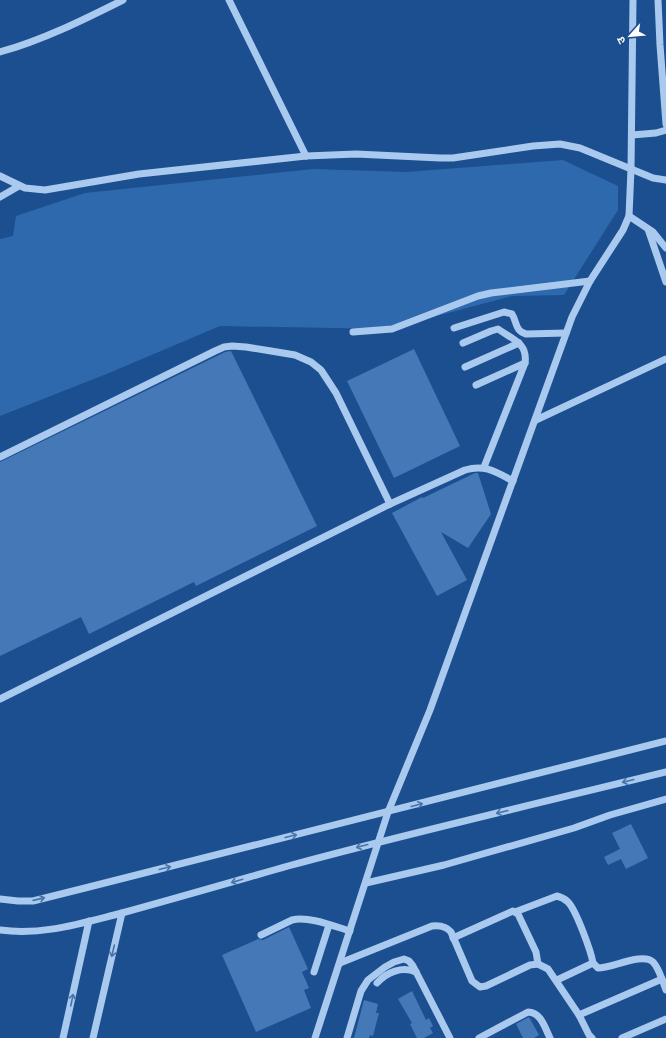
<svg xmlns="http://www.w3.org/2000/svg" width="666" height="1038" viewBox="0 0 666 1038" font-family="'Public Sans','Noto Sans Devanagari',sans-serif">
  <rect width="100%" height="100%" fill="#1b4f8f"/>
  <path fill="#2e69ad" d="M 563,160 L 618,186 L 618,210 L 564,295 L 512,296 L 388,329 L 220,326 L 109,373 L 0,416 L 0,239 L 13,236 L 16,216 L 85,193 L 313,169 L 406,172 Z"/>
  <g fill="#4478b7">
    <path d="M 414,349 L 460,446 L 394,478 L 347,381 Z"/>
    <path d="M 231,351 L 317,526 L 196,586 L 194,582 L 89,634 L 81,617 L 0,656 L 0,462 L 217,356 L 225,352 Z"/>
    <path d="M 475,473 L 478,473 L 491,514 L 468,548 L 441,532 L 467,580 L 437,596 L 392,513 L 422,497 L 423,498 Z"/>
    <path d="M 631,824 L 648,858 L 626,869 L 621,859 L 608,865 L 604,857 L 620,849 L 612,833 Z"/>
    <path d="M 289,927 L 308,969 L 302,972 L 309,988 L 304,990 L 311,1008 L 256,1032 L 222,955 L 258,939 L 263,940 Z"/>
    <path d="M 412,991 L 426,1020 L 429,1018 L 433,1026 L 430,1028 L 433,1033 L 424,1038 L 417,1038 L 410,1024 L 412,1023 L 398,999 Z"/>
    <path d="M 364,1000 L 378,1004 L 376,1013 L 379,1013 L 373,1036 L 370,1035 L 369,1038 L 354,1038 Z"/>
    <path d="M 529,1017 L 539,1035 L 534,1038 L 523,1038 L 516,1024 Z"/>
  </g>
  <g fill="none" stroke-linecap="round" stroke-linejoin="round">
    <g stroke="#a9c9ee" stroke-width="7">
      <path d="M 229,0 L 306,156"/>
      <path d="M 658,0 L 660,45 L 666,124"/>
      <path d="M 0,52 C 43,40 83,20 123,0"/>
      <path d="M 632,135 L 656,133 L 666,130"/>
      <path d="M 0,176 L 25,188 L 45,190 L 139,174 L 306,156 L 356,154 L 440,158 L 453,158 L 533,146 L 560,144 L 580,148 L 653,178 L 666,180"/>
      <path d="M 0,197 L 19,186"/>
      <path d="M 629,216 L 653,232 L 666,248"/>
      <path d="M 648,229 L 666,282"/>
      <path d="M 454,328 L 504,312 L 512,314 C 517,322 515,331 526,334 L 566,333"/>
      <path d="M 353,332 L 392,329 L 478,296 L 491,293 L 590,281"/>
      <path d="M 463,343 L 491,331 L 498,329 C 512,339 528,343 525,363 L 484,467"/>
      <path d="M 465,367 L 519,343"/>
      <path d="M 476,385 L 525,363"/>
      <path d="M 536,420 L 666,359"/>
      <path d="M 0,457 L 215,351 L 224,347 L 232,346 L 246,347 L 271,351 L 295,355 L 311,362 L 321,370 L 336,393 L 390,504"/>
      <path d="M 0,699 L 390,504 L 465,470 C 485,464 496,472 513,481"/>
      <path d="M 366,883 L 444,865 L 574,828 L 610,815 L 666,799"/>
      <path d="M 0,899 L 18,901 L 33,901 L 85,888 L 666,741"/>
      <path d="M 515,912 L 557,896 C 561,897 564,898 568,902 C 576,910 591,951 593,963 L 557,980"/>
      <path d="M 0,930 C 42,936 82,923 122,913 C 177,898 232,882 288,866 C 413,832 540,803 666,772"/>
      <path d="M 261,935 L 292,920 C 309,916 333,926 350,931"/>
      <path d="M 453,938 L 513,911 L 518,914 L 536,952 L 538,964"/>
      <path d="M 340,963 L 432,926 C 440,925 446,926 451,932 L 472,981 L 480,987 L 486,986 L 530,965 L 538,964 L 548,969 L 579,1015 L 589,1035 L 592,1038"/>
      <path d="M 593,963 L 598,968 C 612,968 643,952 653,962 C 657,966 660,974 662,979"/>
      <path d="M 314,972 L 329,925"/>
      <path d="M 377,983 C 387,972 402,966 416,972"/>
      <path d="M 579,1015 L 662,979 L 666,990"/>
      <path d="M 63,1038 L 89,921"/>
      <path d="M 93,1038 L 122,913"/>
      <path d="M 315,1038 L 388,812 L 430,710 L 572,317 L 590,281 L 623,230 L 629,216 L 631,169 L 633,0"/>
      <path d="M 347,1038 L 361,991 L 368,980 L 385,967 L 394,962 L 404,959 L 409,961 L 413,966 L 450,1038"/>
      <path d="M 479,1038 L 528,1012 C 541,1012 545,1028 550,1038"/>
      <path d="M 622,1038 L 666,1019"/>
    </g>
  </g>
  <defs><path id="oneway-shaft" d="M-6 0H5M1.5-3L5.5 0L1.5 3" fill="none" stroke-width="1.6" stroke-linecap="round" stroke-linejoin="round"/></defs>
  <g stroke="#4674ac">
    <use href="#oneway-shaft" transform="translate(628 781) rotate(166)"/>
    <use href="#oneway-shaft" transform="translate(417 805) rotate(-14)"/>
    <use href="#oneway-shaft" transform="translate(502 812) rotate(166)"/>
    <use href="#oneway-shaft" transform="translate(291 836) rotate(-14)"/>
    <use href="#oneway-shaft" transform="translate(362 846) rotate(165)"/>
    <use href="#oneway-shaft" transform="translate(165 868) rotate(-14)"/>
    <use href="#oneway-shaft" transform="translate(237 881) rotate(164)"/>
    <use href="#oneway-shaft" transform="translate(39 899) rotate(-13)"/>
    <use href="#oneway-shaft" transform="translate(113 951) rotate(103)"/>
    <use href="#oneway-shaft" transform="translate(72 1000) rotate(-78)"/>
  </g>
  <g transform="translate(630 36) rotate(243)" stroke="#1b4f8f" stroke-width="3" paint-order="stroke">
  <path d="M0-3L7 15L0 10L-7 15Z" fill="#ffffff"/>
  <text y="-6" font-size="11" font-weight="bold" text-anchor="middle" fill="#ffffff">उ</text>
  </g>
</svg>
